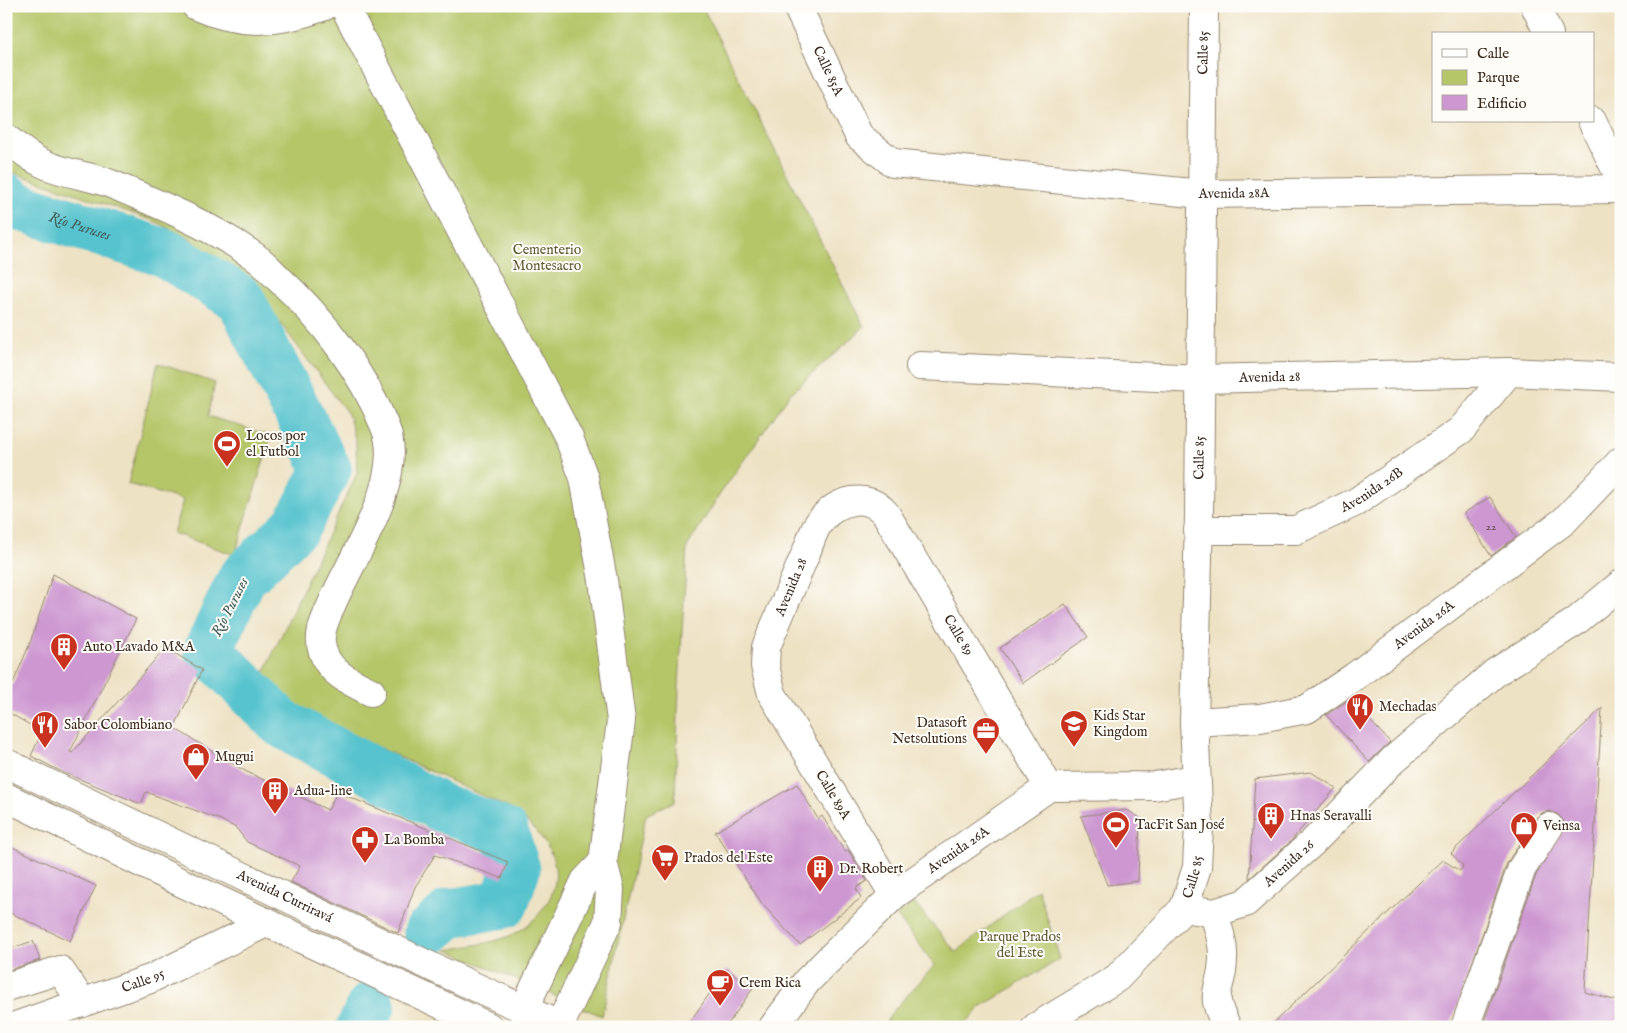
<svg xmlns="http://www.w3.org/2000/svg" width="1627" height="1033" viewBox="0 0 1627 1033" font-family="'IM FELL English',serif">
  <rect width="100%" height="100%" fill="#fdfcf7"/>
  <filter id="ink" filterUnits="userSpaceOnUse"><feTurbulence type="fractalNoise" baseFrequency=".02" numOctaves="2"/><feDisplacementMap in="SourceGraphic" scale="10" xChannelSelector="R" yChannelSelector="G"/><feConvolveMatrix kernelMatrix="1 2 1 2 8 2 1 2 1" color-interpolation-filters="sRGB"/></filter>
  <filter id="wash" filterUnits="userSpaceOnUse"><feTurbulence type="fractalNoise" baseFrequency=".0096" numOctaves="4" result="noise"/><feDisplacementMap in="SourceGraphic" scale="20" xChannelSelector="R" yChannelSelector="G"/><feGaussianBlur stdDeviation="1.12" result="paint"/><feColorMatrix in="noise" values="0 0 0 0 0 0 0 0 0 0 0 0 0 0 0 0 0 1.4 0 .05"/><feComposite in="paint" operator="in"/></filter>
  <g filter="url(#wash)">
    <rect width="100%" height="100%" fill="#eee2c4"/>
    <g fill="#b5c669" stroke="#787844">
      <path d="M 6,6 L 702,6 L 864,327 L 790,394 L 720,494 L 687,547 L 679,685 L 675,801 L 646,815 L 602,1016 L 447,950 C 466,946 488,944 507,937 C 521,932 534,921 543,909 C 572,870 546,835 513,810 L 256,690 L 357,473 L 356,442 L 348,414 L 275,316 L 220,261 L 190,239 L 152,220 L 6,170 Z"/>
      <path d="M 158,363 L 215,383 L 208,416 L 271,436 L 235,555 L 173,533 L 183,500 L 128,484 Z"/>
      <path d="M 1038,889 L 1060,959 L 982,1006 L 962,1027 L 883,1027 L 893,1011 L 935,965 L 896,915 L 914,903 L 956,952 Z"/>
    </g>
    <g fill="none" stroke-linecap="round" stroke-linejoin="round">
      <g stroke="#56c3ce" stroke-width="49">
        <path id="s1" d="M 6,197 L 18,206 L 165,253 L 240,299 L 327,469 L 297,525 L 242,578 L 208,650 L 281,723 L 440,807 L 504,832 L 516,869 L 504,904 L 450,913 L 428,932"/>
        <path d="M 361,1027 L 371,1006"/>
      </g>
    </g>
    <g id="blocks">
      <g fill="#cd98d1">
        <path d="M 1490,497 L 1516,537 L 1491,556 L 1464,513 Z"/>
        <path d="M 53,574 L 136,619 L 70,752 L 72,753 L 162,652 L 176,654 L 202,670 L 174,728 L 245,771 L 328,810 L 337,792 L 508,862 L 502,878 L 435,855 L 415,887 L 398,933 L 291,882 L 300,866 L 247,842 L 236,828 L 221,820 L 146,792 L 141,804 L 62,772 L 31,756 L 42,732 L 6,711 L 6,700 L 30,643 Z"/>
        <path d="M 1065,604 L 1088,637 L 1023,683 L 1000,648 Z"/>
        <path d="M 1350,699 L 1390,742 L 1369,762 L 1326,715 Z"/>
        <path d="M 1602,708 L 1585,992 L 1621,1002 L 1621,1027 L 1482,1027 L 1536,875 L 1564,828 L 1563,820 L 1557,814 L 1549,811 L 1542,813 L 1536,818 L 1507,863 L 1450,1027 L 1269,1027 L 1443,860 L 1460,871 L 1463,866 L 1451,853 Z"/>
        <path d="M 1311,772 L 1336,788 L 1291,841 L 1249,879 L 1255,779 Z"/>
        <path d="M 797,784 L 818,819 L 822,816 L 845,852 L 848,850 L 867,881 L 856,888 L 861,898 L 800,945 L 763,905 L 715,832 Z"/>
        <path d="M 1127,810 L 1140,818 L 1138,881 L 1107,885 L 1081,816 Z"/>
        <path d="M 6,844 L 96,886 L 70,941 L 6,911 Z"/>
        <path d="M 33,941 L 40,960 L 6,971 L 6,950 Z"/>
        <path d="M 727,969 L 753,988 L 726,1027 L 686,1027 Z"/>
      </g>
    </g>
  </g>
  <g filter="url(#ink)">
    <use href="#blocks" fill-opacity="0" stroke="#948671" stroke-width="1"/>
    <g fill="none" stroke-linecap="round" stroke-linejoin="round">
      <defs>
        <g id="minor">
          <path d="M 196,6 C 241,26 280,23 325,6"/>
          <path d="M 344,6 L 569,438 L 584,478 L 603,580 L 621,721 L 603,862 L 610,889 L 608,922 L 560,1025"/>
          <path id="s2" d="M 797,6 L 859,136 L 893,163 L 1202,194 L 1621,189"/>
          <path d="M 1535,6 L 1549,34"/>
          <path d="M 1592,121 L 1621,180"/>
          <path d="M 6,138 C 17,147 29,157 42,163 C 63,174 90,175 111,184 C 159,204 209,225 251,254 C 261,260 270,270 278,278 C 323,319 362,371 385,427 C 406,476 354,554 334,599 C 327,616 316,634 323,652 C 330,674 353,683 371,692"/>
          <path id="s3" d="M 920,366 L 1200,379 L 1509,372 L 1621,377"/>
          <path id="s4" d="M 1198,530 L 1296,530 L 1356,502 L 1461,430 L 1509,372"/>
          <path id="s5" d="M 1194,722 L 1260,718 L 1307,709 L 1354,677 L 1564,521 L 1621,461"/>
          <path id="s6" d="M 894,895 L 772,694 L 765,666 L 766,647 C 779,616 792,585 805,555 C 810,544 813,529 821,520 C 838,500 867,491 886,514 L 1049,787"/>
          <path id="s7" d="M 1184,908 L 1214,913 L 1245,903 L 1313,842 L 1393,760 L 1496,672 L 1575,622 L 1621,584"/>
          <path d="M 1214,913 C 1218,928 1224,943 1223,959 C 1222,994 1207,989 1227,1027"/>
          <path d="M 6,987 L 60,970 L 83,1003"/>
          <path d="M 524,1009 L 585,881 L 603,862"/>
          <path id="s8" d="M 13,1027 L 150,979 L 268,922"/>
          <path id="s9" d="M 773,1027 L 807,981 L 894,895 L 1049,787 L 1154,786 L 1195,779"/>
          <path id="s10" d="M 1036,1027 L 1117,978 L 1184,908 L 1197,867 L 1199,826 L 1194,722 L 1199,515 L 1204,6"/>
          <path d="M 1465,1027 L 1522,868 L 1549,827"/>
        </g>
        <g id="highway">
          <path id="s11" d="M 6,763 L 434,968 L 563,1027"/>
          <path d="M 6,797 L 178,881 L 489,1027"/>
        </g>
      </defs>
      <use href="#minor" stroke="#948671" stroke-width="30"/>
      <use href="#highway" stroke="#948671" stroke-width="30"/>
      <use href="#minor" stroke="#fff" stroke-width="28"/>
      <use href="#highway" stroke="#fff" stroke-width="28"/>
    </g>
  </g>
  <defs>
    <symbol id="stadium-pin" viewBox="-11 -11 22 30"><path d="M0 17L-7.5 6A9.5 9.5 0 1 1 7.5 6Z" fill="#c8321e" stroke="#fdfcf7"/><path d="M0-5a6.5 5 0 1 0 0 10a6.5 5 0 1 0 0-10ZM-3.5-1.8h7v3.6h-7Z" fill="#fff"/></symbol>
    <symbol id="building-pin" viewBox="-11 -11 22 30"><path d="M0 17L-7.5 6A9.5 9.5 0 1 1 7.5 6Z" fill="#c8321e" stroke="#fdfcf7"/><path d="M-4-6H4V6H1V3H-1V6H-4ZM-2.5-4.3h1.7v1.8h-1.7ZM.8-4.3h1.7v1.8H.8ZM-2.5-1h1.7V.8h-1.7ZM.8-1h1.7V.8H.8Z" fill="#fff"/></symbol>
    <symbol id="restaurant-pin" viewBox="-11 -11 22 30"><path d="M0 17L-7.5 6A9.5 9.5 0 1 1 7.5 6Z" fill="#c8321e" stroke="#fdfcf7"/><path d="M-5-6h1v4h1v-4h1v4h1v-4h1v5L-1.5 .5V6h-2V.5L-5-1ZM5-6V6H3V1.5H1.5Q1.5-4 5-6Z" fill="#fff"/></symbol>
    <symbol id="school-pin" viewBox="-11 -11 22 30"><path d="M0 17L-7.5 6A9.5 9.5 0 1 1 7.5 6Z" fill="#c8321e" stroke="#fdfcf7"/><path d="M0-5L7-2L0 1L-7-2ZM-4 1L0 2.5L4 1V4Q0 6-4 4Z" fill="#fff"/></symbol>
    <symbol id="office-pin" viewBox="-11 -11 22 30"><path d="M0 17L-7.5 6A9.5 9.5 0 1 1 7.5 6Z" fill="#c8321e" stroke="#fdfcf7"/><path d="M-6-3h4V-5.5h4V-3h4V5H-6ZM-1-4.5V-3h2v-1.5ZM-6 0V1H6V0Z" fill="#fff"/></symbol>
    <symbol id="shop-pin" viewBox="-11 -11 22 30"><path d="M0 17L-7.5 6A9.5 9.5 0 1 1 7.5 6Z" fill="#c8321e" stroke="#fdfcf7"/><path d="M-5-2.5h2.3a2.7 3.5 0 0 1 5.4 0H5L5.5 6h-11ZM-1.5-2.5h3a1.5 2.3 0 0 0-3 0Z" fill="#fff"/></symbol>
    <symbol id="pharmacy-pin" viewBox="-11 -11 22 30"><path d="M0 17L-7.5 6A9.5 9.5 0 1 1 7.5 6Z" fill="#c8321e" stroke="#fdfcf7"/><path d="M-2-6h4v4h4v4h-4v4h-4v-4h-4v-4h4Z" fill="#fff"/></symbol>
    <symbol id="supermarket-pin" viewBox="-11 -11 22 30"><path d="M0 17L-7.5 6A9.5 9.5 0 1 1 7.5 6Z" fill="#c8321e" stroke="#fdfcf7"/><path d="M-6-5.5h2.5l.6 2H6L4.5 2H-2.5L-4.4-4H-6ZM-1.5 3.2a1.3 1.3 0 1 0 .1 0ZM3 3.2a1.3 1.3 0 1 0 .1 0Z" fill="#fff"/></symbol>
    <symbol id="cafe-pin" viewBox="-11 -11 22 30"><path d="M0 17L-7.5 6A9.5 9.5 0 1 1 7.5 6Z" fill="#c8321e" stroke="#fdfcf7"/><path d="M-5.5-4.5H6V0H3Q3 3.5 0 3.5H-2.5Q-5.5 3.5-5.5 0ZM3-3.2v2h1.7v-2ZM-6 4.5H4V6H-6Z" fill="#fff"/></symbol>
  </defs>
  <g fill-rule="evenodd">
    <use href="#stadium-pin" x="211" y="428" width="32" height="43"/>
    <use href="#building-pin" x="48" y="631" width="32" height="43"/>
    <use href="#restaurant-pin" x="1344" y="691" width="32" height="43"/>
    <use href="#school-pin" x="1058" y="708" width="32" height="43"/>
    <use href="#restaurant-pin" x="29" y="709" width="32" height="43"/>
    <use href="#office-pin" x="970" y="715" width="32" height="43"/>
    <use href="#shop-pin" x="180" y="741" width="32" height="43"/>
    <use href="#building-pin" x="259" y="775" width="32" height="43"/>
    <use href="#building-pin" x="1255" y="800" width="32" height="43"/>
    <use href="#stadium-pin" x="1100" y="809" width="32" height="43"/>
    <use href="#shop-pin" x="1508" y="810" width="32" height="43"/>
    <use href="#pharmacy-pin" x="349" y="824" width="32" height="43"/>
    <use href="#supermarket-pin" x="649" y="842" width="32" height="43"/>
    <use href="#building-pin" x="804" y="853" width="32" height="43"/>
    <use href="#cafe-pin" x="704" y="967" width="32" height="43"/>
  </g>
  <g text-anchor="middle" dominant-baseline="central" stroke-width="4" stroke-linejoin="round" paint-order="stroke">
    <g font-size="11" fill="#60464b">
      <text x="1491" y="527">22</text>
    </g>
    <g font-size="14" fill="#3b2a1e" stroke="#fdfcf7">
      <text stroke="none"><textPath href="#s10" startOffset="1049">Calle 85</textPath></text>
      <text stroke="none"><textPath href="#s2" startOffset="72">Calle 85A</textPath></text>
      <text stroke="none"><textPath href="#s2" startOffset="530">Avenida 28A</textPath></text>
      <text stroke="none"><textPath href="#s3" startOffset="350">Avenida 28</textPath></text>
      <text stroke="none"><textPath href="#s10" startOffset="644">Calle 85</textPath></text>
      <text stroke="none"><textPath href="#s4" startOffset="184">Avenida 26B</textPath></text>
      <text stroke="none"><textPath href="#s6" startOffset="348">Avenida 28</textPath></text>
      <text stroke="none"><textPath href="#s5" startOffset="258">Avenida 26A</textPath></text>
      <text stroke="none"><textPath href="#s6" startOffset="638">Calle 89</textPath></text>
      <text transform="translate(833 795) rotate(59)">Calle 89A</text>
      <text stroke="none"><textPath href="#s9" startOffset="258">Avenida 26A</textPath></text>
      <text stroke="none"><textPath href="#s7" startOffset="122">Avenida 26</textPath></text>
      <text stroke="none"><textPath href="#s10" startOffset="224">Calle 85</textPath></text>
      <text stroke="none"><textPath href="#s11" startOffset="309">Avenida Curriravá</textPath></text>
      <text stroke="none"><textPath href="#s8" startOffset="138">Calle 95</textPath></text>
    </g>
    <g font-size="14" fill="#605934" stroke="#fdfcf7">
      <text x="547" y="250">Cementerio<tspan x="547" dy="16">Montesacro</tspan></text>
      <text x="1020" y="937">Parque Prados<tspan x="1020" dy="16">del Este</tspan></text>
    </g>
    <g font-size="14" fill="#3b2a1e" stroke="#fdfcf7" text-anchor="start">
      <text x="246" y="436">Locos por<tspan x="246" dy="16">el Futbol</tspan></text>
      <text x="83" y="647">Auto Lavado M&amp;A</text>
      <text x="1379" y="707">Mechadas</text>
      <text x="1093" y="716">Kids Star<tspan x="1093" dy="16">Kingdom</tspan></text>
      <text x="967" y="723" text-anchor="end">Datasoft<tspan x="967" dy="16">Netsolutions</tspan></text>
      <text x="64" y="725">Sabor Colombiano</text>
      <text x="215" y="757">Mugui</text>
      <text x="294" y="791">Adua-line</text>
      <text x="1290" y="816">Hnas Seravalli</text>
      <text x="1135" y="825">TacFit San José</text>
      <text x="1543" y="826">Veinsa</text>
      <text x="384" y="840">La Bomba</text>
      <text x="684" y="858">Prados del Este</text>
      <text x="839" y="869">Dr. Robert</text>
      <text x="739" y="983">Crem Rica</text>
    </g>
    <g font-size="15" font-style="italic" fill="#44605c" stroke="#fdfcf7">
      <text stroke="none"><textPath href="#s1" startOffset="80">Río Puruses</textPath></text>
      <text transform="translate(230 607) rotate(-63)">Río Puruses</text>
    </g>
  </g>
  <rect width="1627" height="1033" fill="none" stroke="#fdfcf7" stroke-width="25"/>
  <rect x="1432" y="32" width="162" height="90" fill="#fdfcf7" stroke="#afa8a0"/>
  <rect x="1442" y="49" width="25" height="8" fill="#ffffff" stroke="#afa8a0"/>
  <text x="1477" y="58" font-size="15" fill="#3b2a1e">Calle</text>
  <rect x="1442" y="70" width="25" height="15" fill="#b5c669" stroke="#afa8a0"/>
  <text x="1477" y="82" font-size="15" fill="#3b2a1e">Parque</text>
  <rect x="1442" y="95" width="25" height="15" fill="#cd98d1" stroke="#afa8a0"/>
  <text x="1477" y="108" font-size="15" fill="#3b2a1e">Edificio</text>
</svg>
